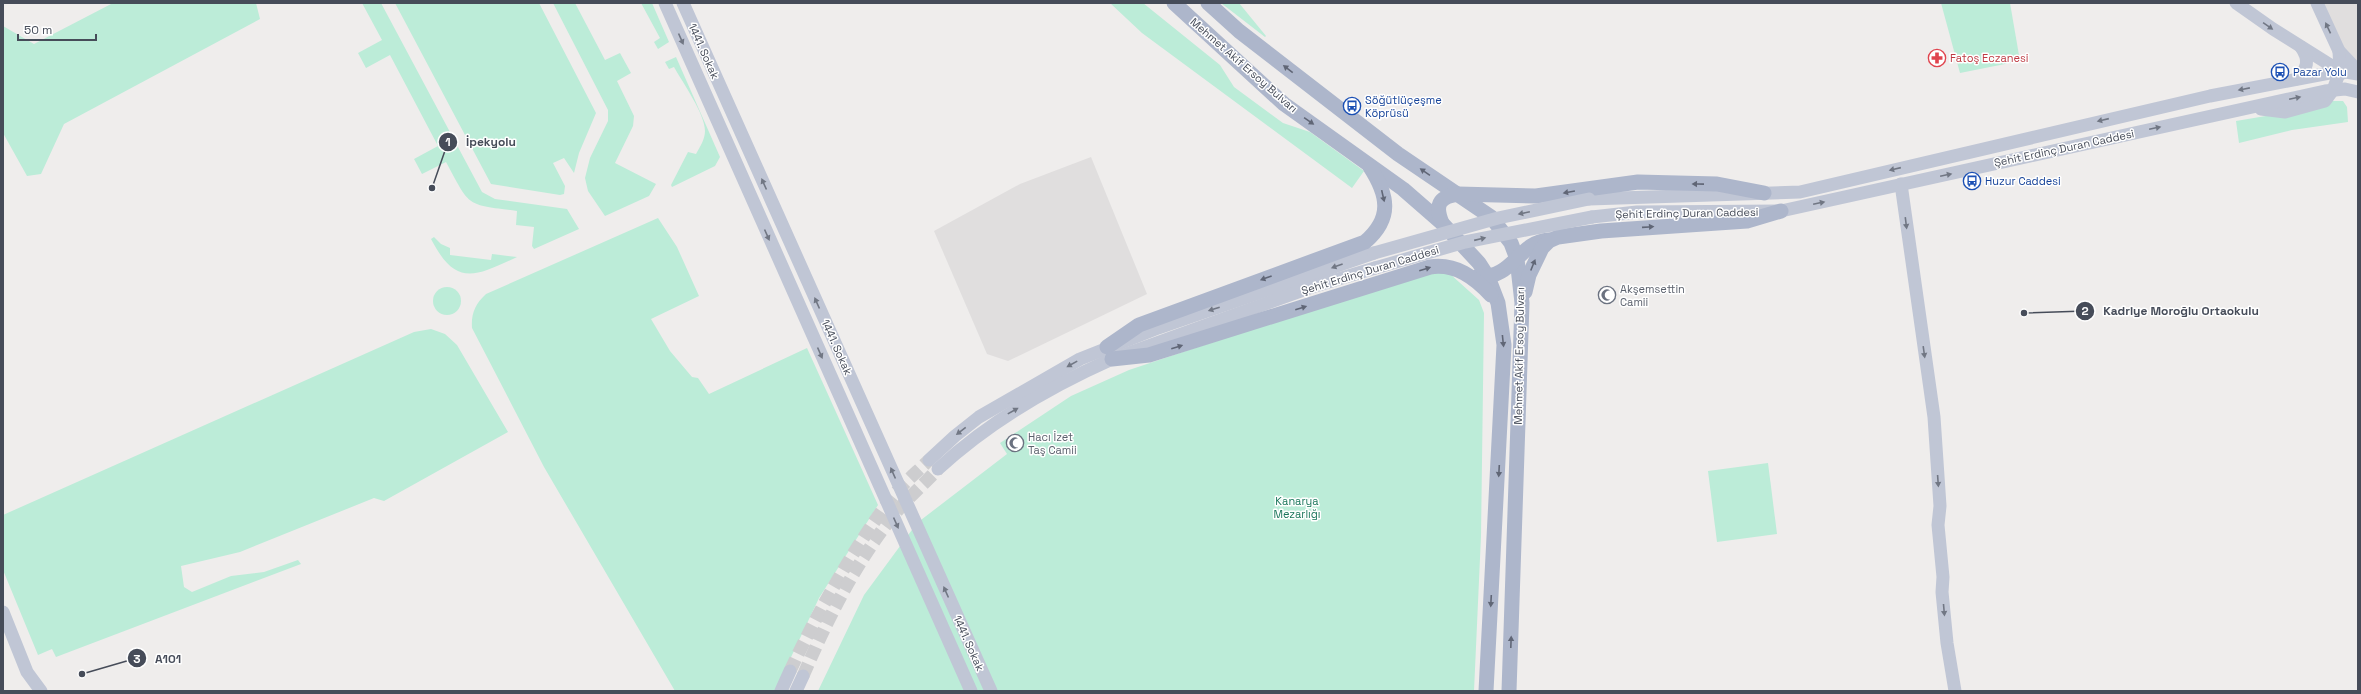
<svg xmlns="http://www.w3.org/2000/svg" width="2361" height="694" viewBox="0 0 2361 694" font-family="'Space Grotesk',sans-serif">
  <rect width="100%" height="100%" fill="#efedec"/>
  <g fill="#e0dede">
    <path d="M 2323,3 L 2358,3 L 2358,65 L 2346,59 Z"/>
    <path d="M 1091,157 L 1147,294 L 1008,361 L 987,354 L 934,231 L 1020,184 Z"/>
  </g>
  <g fill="#bcecd8">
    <path d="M 113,3 L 256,3 L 260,19 L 64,124 L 41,174 L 27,176 L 3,133 L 3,26 L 34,44 Z"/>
    <path d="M 362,3 L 381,3 L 482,192 L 495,199 L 567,209 L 579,229 L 534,249 L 532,246 L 534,227 L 516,225 L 517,211 C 465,204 471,208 446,162 L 422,174 L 414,159 L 438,146 L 390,55 L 366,68 L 358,53 L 382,40 Z"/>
    <path d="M 395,3 L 539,3 L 596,113 L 579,153 L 574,173 L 564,158 L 553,163 L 565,186 L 564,194 L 560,195 L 491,184 Z"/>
    <path d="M 553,3 L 575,3 L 605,60 L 620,53 L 631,73 L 617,81 L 634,116 L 633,126 L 615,163 L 656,184 L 649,196 L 605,216 L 588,191 L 585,178 L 590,158 L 608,121 L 608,110 Z"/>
    <path d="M 641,3 L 652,3 L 669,42 L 658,49 L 654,42 L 660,38 Z"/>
    <path d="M 1110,3 L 1143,3 L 1220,65 L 1234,87 L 1283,123 L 1310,132 L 1364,171 L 1352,188 L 1142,33 Z"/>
    <path d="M 1221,3 L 1239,3 L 1266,36 L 1265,37 Z"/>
    <path d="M 1941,3 L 2010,3 L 2020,61 L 1960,73 Z"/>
    <path d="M 676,57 L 720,157 L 715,166 L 672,187 L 671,185 L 688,152 L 696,154 C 700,147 705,139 705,131 C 705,114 683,83 674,67 L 669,69 L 665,62 Z"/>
    <path d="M 2329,101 L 2343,101 L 2347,107 L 2348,122 L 2292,130 L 2239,143 L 2236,121 L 2289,112 Z"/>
    <path d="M 658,218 L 677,247 L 699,296 L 651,319 L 670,351 L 692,377 L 698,378 L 709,394 L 807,348 L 878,505 L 819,598 L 775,691 L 675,691 L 544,467 L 472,328 C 471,314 475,304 486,294 Z"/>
    <path d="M 434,237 L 441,244 L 450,248 L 450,255 L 491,260 L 492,254 L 517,257 C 474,277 456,287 431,239 Z"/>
    <path d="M 1425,271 L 1449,273 L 1479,300 L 1484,313 L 1481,536 L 1474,691 L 818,691 L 864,595 L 917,523 L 1007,454 L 1000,443 L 1071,396 L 1129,370 Z"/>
    <circle cx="447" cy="301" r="14"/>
    <path d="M 431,329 L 445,334 L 457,345 L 508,432 L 384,501 L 374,498 L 240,552 L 181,566 L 184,587 L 192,592 L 231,576 L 264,572 L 298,560 L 301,564 L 56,657 L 52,649 L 38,655 L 3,570 L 3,515 L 414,332 Z"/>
    <path d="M 1768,463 L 1777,534 L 1717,542 L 1708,471 Z"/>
  </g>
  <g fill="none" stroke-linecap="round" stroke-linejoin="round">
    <g stroke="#cdcdcf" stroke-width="13" stroke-dasharray="13 6" stroke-linecap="butt">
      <path d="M 790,671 C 818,612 850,554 889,501 C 900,486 916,473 929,460"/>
      <path d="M 803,676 C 828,618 857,559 898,510 C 910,496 925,483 938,469"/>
    </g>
    <g stroke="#c0c6d5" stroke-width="13">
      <path d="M 665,3 L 971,691"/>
      <path d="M 683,3 L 991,691"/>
      <path d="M 2236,3 L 2273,29 L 2343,73"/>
      <path d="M 2317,3 L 2339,51 L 2358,71"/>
      <path d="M 2296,79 C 2308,69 2310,60 2301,47"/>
      <path d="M 2261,109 L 2285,112 L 2325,101 L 2333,90 L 2340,71 L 2339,51"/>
      <path d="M 1901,184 L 1934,417 L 1940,506 L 1938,525 L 1943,577 L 1942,592 L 1947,643 L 1955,691"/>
      <path d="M 1589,199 L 1800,192 L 2210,96 L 2340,71 L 2358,74"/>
      <path d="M 1592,217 L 1637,212 L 1781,211 L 2325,91 L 2345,89 L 2358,92"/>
      <path d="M 929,460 L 955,436 L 979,417 L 1080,359 L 1158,328 L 1374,253"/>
      <path d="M 938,469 C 989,422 1049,387 1112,359 L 1315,286 L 1375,268"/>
      <path d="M 3,612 L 27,672 L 41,691"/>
      <path d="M 781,691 L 790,671"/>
      <path d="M 796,691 L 803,676"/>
    </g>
    <g stroke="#adb6cb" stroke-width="15">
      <path d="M 1174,3 L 1284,104 L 1403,189 L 1442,223 L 1479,263 L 1488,277 L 1498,303 L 1504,345 L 1486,691"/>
      <path d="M 1208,3 L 1239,31 L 1398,154 L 1491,217 L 1511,243 L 1517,259 L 1522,303 L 1509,691"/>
      <path d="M 1442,223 C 1435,206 1438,197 1458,194 L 1536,196 L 1638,182 L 1717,184 L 1764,193"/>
      <path d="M 1477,277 C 1514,279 1518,242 1549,240"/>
      <path d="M 1525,292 L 1529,275 L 1542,248 L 1549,241 L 1558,237 L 1601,231 L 1747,221 L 1781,211"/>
      <path d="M 1107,347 L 1139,325 L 1365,242 C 1393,218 1388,195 1370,167"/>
      <path d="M 1112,359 L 1149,355 L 1430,267 C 1456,263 1475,278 1491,295"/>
    </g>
    <g stroke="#c0c6d5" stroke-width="13">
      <path d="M 1374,253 L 1498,218 L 1589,199"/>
      <path d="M 1375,268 L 1465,242 L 1592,217"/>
    </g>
  </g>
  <defs><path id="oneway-solid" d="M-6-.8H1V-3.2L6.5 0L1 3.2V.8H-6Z"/></defs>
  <g fill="#717784">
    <use href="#oneway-solid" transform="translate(2268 26) rotate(35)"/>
    <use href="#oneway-solid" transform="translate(2328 28) rotate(-115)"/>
    <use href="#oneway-solid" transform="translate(681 39) rotate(66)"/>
    <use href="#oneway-solid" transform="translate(2244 89) rotate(169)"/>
    <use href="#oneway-solid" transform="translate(2295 98) rotate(-12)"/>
    <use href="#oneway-solid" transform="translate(2103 120) rotate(167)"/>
    <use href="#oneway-solid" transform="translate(2155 128) rotate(-12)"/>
    <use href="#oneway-solid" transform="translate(1895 169) rotate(167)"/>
    <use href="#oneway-solid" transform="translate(1946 175) rotate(-12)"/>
    <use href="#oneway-solid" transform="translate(764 184) rotate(-114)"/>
    <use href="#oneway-solid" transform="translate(1819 203) rotate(-12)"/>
    <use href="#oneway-solid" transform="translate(1524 213) rotate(168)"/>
    <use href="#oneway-solid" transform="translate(1906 223) rotate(83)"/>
    <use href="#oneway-solid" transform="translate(767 235) rotate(66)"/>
    <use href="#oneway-solid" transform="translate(1480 239) rotate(-13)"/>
    <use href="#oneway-solid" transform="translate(1337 266) rotate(160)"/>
    <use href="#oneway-solid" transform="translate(817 303) rotate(-114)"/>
    <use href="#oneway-solid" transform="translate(1214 309) rotate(162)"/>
    <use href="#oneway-solid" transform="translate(1924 352) rotate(82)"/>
    <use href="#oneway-solid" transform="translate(820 353) rotate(66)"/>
    <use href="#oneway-solid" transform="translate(1072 364) rotate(151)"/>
    <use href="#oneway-solid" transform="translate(1013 411) rotate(-29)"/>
    <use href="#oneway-solid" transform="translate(961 431) rotate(142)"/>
    <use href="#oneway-solid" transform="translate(893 473) rotate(-114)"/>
    <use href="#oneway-solid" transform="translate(1938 481) rotate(86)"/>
    <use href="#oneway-solid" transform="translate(896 523) rotate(66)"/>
    <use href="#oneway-solid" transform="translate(946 592) rotate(-114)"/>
    <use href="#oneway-solid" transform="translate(1944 610) rotate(85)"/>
  </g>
  <g fill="#606676">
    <use href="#oneway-solid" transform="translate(1288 69) rotate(-142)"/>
    <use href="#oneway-solid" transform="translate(1309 121) rotate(35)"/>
    <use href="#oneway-solid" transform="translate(1425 172) rotate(-146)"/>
    <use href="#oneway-solid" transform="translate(1698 184) rotate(-179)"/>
    <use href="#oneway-solid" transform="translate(1569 192) rotate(170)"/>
    <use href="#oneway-solid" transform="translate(1383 196) rotate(77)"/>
    <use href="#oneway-solid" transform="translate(1648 227) rotate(-4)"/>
    <use href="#oneway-solid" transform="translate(1533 265) rotate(-68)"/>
    <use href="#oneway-solid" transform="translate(1425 269) rotate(-17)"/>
    <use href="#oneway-solid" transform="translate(1266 278) rotate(160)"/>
    <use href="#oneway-solid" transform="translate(1301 308) rotate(-17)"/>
    <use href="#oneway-solid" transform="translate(1503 341) rotate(84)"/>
    <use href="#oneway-solid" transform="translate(1177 347) rotate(-17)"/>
    <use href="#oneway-solid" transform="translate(1499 471) rotate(93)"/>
    <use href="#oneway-solid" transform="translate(1491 601) rotate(93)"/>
    <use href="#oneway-solid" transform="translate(1511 642) rotate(-88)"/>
  </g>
  <defs>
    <symbol id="pharmacy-ring" viewBox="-11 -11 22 22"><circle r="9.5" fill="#fff" stroke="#e0444e" stroke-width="1.5"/><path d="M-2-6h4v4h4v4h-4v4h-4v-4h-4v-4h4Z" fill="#e0444e"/></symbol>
    <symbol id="bus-ring" viewBox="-11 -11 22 22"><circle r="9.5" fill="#fff" stroke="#1a4fb4" stroke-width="1.5"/><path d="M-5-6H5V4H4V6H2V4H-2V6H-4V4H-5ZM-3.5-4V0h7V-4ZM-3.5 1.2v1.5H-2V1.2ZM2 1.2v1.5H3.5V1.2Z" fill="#1a4fb4"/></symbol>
    <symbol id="mosque-ring" viewBox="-11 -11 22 22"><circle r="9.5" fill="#fff" stroke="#6b7280" stroke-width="1.5"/><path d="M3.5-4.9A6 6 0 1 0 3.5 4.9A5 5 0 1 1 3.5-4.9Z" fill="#6b7280"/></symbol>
  </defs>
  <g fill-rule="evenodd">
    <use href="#pharmacy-ring" x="1927" y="48" width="20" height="20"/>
    <use href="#bus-ring" x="2270" y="62" width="20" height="20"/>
    <use href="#bus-ring" x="1342" y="96" width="20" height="20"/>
    <use href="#bus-ring" x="1962" y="171" width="20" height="20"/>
    <use href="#mosque-ring" x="1597" y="285" width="20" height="20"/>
    <use href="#mosque-ring" x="1005" y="433" width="20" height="20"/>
  </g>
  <g text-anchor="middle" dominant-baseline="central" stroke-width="3" stroke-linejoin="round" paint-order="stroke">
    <g font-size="11" fill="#464c59" stroke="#fff">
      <text transform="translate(704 51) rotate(66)">1441. Sokak</text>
      <text transform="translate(1244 65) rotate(41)">Mehmet Akif Ersoy Bulvarı</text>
      <text transform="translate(2064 148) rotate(-12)">Şehit Erdinç Duran Caddesi</text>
      <text transform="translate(1687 213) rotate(-1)">Şehit Erdinç Duran Caddesi</text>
      <text transform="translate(1370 270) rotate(-17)">Şehit Erdinç Duran Caddesi</text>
      <text transform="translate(837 347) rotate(66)">1441. Sokak</text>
      <text transform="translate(1519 356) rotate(-89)">Mehmet Akif Ersoy Bulvarı</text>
      <text transform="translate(969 643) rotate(66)">1441. Sokak</text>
    </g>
    <g font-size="11" fill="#be3a42" stroke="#fff" text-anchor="start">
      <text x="1950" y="58">Fatoş Eczanesi</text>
    </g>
    <g font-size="11" fill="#164399" stroke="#fff" text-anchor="start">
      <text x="2293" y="72">Pazar Yolu</text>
      <text x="1365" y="100">Söğütlüçeşme<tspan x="1365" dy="13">Köprüsü</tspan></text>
      <text x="1985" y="181">Huzur Caddesi</text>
    </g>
    <g font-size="11" fill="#5b616d" stroke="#fff" text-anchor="start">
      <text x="1620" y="289">Akşemsettin<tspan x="1620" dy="13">Camii</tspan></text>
      <text x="1028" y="437">Hacı İzet<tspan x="1028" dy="13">Taş Camii</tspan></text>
    </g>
    <g font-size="11" fill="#1a765b" stroke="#fff">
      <text x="1297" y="501">Kanarya<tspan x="1297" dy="13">Mezarlığı</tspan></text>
    </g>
  </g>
  <path fill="none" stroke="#464c59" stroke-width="1.5" d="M432 188L448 142M2024 313L2085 311M82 674L137 658"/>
  <g fill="#464c59" stroke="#fff" stroke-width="1.5">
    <circle cx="432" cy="188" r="4"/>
    <circle cx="2024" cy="313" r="4"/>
    <circle cx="82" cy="674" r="4"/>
    <circle cx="448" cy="142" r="10"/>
    <circle cx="2085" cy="311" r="10"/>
    <circle cx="137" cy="658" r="10"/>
  </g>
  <g font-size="12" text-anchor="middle" font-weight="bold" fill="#fff">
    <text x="448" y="146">1</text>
    <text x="2085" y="315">2</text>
    <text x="137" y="663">3</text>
  </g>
  <g font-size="12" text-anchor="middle" font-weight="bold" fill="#464c59" stroke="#fff" stroke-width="3" stroke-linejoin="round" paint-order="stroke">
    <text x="491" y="146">İpekyolu</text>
    <text x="2181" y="315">Kadriye Moroğlu Ortaokulu</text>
    <text x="168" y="663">A101</text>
  </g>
  <rect width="2361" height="694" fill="none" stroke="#464c59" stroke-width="8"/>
  <path d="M18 34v6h78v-6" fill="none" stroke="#464c59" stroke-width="2"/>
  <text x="24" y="34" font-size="12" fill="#464c59" stroke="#ffffff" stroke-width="3" paint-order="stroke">50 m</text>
</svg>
